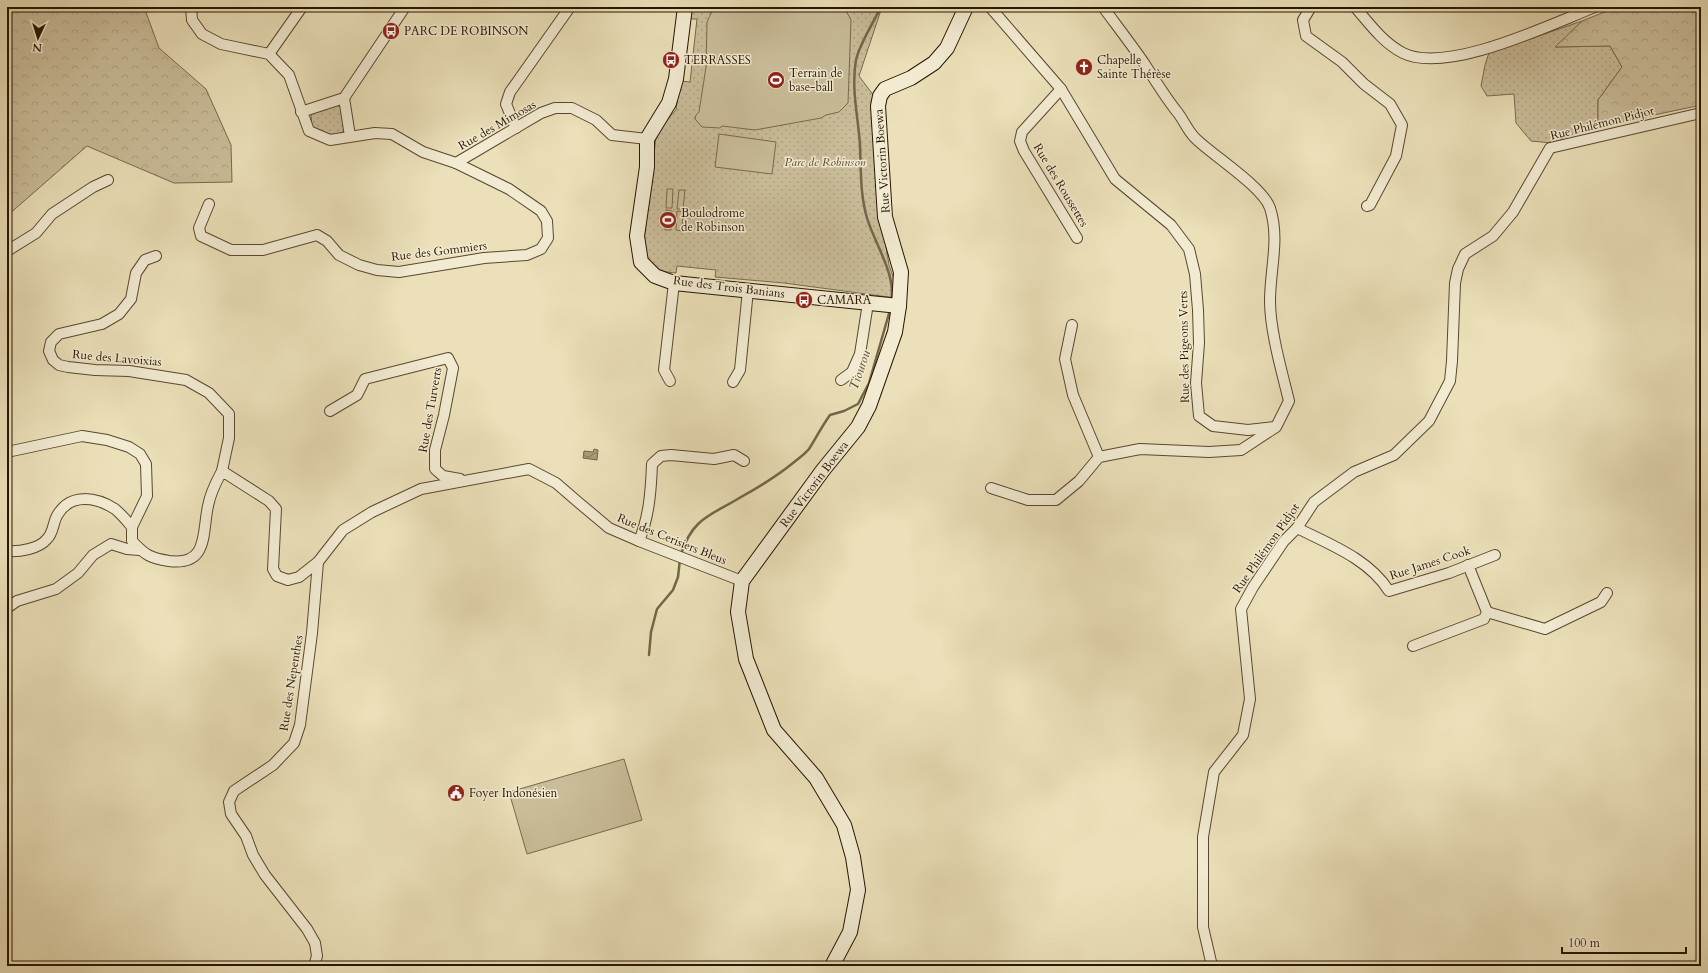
<svg xmlns="http://www.w3.org/2000/svg" width="1708" height="973" viewBox="0 0 1708 973" font-family="Cardo,serif">
  <defs>
    <pattern id="grass-dots" width="8" height="8" patternUnits="userSpaceOnUse"><rect width="8" height="8" fill="#cabd9a"/><path d="M2 2h.1M6 6h.1" fill="none" stroke="#aea283" stroke-width="1.8" stroke-linecap="round"/></pattern>
    <pattern id="forest-crowns" width="20" height="18" patternUnits="userSpaceOnUse"><rect width="20" height="18" fill="#cabd9a"/><path d="M2 6a3 3 0 1 1 6 0M12 15a3 3 0 1 1 6 0" fill="none" stroke="#aea283"/></pattern>
    <pattern id="water-waves" width="16" height="10" patternUnits="userSpaceOnUse"><rect width="16" height="10" fill="#a99b7a"/><path d="M0 5q4-4 8 0t8 0" fill="none" stroke="#8a7d62"/></pattern>
  </defs>
  <rect width="100%" height="100%" fill="#ebe0b9"/>
  <filter id="stains"><feTurbulence type="fractalNoise" baseFrequency=".005" numOctaves="4"/><feColorMatrix values="0 0 0 0 .2 0 0 0 0 .09 0 0 0 0 .02 0 0 0 .5 -.17"/></filter>
  <radialGradient id="worn" r=".72"><stop offset=".6" stop-color="#630" stop-opacity="0"/><stop offset="1" stop-color="#630" stop-opacity=".3"/></radialGradient>
  <g fill="url(#grass-dots)" stroke="#79694d">
    <path d="M 689,7 L 882,7 L 859,76 L 874,96 L 879,204 L 889,265 L 895,282 L 896,298 L 784,283 L 715,277 L 716,270 L 677,266 L 676,273 C 655,271 652,268 643,249 L 656,137 L 662,125 L 676,110 L 680,81 L 690,82 L 697,19 L 692,19 L 688,14 Z"/>
    <path d="M 1582,21 L 1556,47 L 1610,46 L 1622,67 L 1598,100 L 1598,127 L 1573,134 L 1552,143 L 1531,141 L 1516,123 L 1514,94 L 1487,96 L 1481,86 L 1485,65 L 1489,53 Z"/>
    <path d="M 337,105 L 341,107 L 345,128 L 341,134 L 334,137 L 312,128 L 311,114 L 321,109 Z"/>
  </g>
  <g fill="url(#forest-crowns)" stroke="#79694d">
    <path d="M 7,7 L 144,7 L 159,48 L 206,89 L 231,145 L 232,182 L 174,183 L 87,146 L 7,216 Z"/>
    <path d="M 1617,7 L 1701,7 L 1701,105 L 1598,127 L 1598,100 L 1622,67 L 1610,46 L 1555,47 L 1582,21 Z"/>
  </g>
  <g fill="#cabd9a" stroke="#79694d">
    <path d="M 714,7 L 844,7 L 851,20 L 848,103 L 839,112 L 826,115 L 821,118 L 755,130 L 722,126 L 720,128 L 702,127 L 695,119 L 696,115 L 699,112 L 706,67 L 707,22 Z"/>
    <path d="M 719,134 L 776,142 L 772,174 L 715,167 Z"/>
    <path d="M 667,189 L 673,189 L 672,208 L 666,208 Z"/>
    <path d="M 679,190 L 685,190 L 683,209 L 677,209 Z"/>
    <path d="M 666,210 L 672,211 L 671,230 L 665,230 Z"/>
    <path d="M 677,211 L 683,212 L 682,231 L 676,230 Z"/>
    <path d="M 624,759 L 642,820 L 527,854 L 509,792 Z"/>
  </g>
  <path fill="url(#water-waves)" stroke="#756549" d="M 594,449 L 598,450 L 597,460 L 583,458 L 584,451 L 593,452 Z"/>
  <g fill="none" stroke-linecap="round" stroke-linejoin="round">
    <g stroke="#756549" stroke-width="2.5">
      <path d="M 881,7 C 874,21 859,45 856,60 C 851,88 858,116 860,145 C 861,169 860,194 867,218 C 874,242 897,276 891,301"/>
      <path d="M 681,554 C 693,517 712,515 741,497 C 759,487 777,476 793,463 C 798,459 805,454 809,449 C 816,438 822,426 830,415 L 844,411 L 858,404 L 869,383 L 890,310"/>
      <path d="M 649,655 L 651,632 L 657,609 L 673,590 L 678,577 L 680,559"/>
    </g>
    <defs>
      <g id="street">
        <path d="M 191,7 L 192,20 L 202,34 L 221,44 L 269,54 L 289,75 L 309,131 L 330,140 L 375,133 L 392,134 L 423,152 L 456,163 L 541,113 L 555,108 L 572,108 L 596,120 L 612,135 L 647,139"/>
        <path d="M 990,7 L 1061,89 L 1115,179 L 1171,225 L 1189,249 L 1195,274 L 1198,310 L 1199,343 L 1196,383 L 1199,416 L 1213,426 L 1248,430 L 1274,427"/>
        <path d="M 1311,7 L 1303,20 L 1306,36 L 1342,62 L 1364,84 L 1390,104 L 1402,125 L 1396,156 L 1370,205 L 1367,206"/>
        <path d="M 1355,7 C 1369,23 1383,43 1403,53 C 1447,75 1551,24 1595,7"/>
        <path d="M 269,54 L 302,7"/>
        <path d="M 1061,89 L 1022,132 L 1020,141 L 1024,151 L 1077,238"/>
        <path d="M 344,98 L 350,136"/>
        <path d="M 301,112 L 344,98 L 405,7"/>
        <path d="M 516,128 L 506,104 L 510,92 L 570,7"/>
        <path d="M 209,204 L 199,228 L 201,236 L 231,250 L 263,250 L 317,235 L 327,241 L 339,255 L 359,265 L 377,270 L 399,272 L 484,258 L 527,255 L 541,249 L 548,238 L 547,221 L 541,211 L 509,189 L 456,163"/>
        <path d="M 7,251 L 36,233 L 52,214 L 93,187 L 108,180"/>
        <path d="M 156,256 L 145,260 L 136,273 L 131,299 L 119,314 L 102,324 L 59,334 L 51,342 L 49,351 L 53,360 L 59,365 L 68,367 L 95,370 L 129,371 L 186,380 L 209,393 L 229,414 L 229,438 L 222,471"/>
        <path d="M 1072,325 L 1065,359 L 1073,395 L 1099,457"/>
        <path d="M 841,380 L 852,372 L 860,354 L 868,303"/>
        <path d="M 670,381 L 664,370 L 674,283"/>
        <path d="M 733,382 L 740,370 L 748,290"/>
        <path d="M 330,411 L 357,395 L 365,379 L 448,358 L 453,368 L 444,415 L 435,450 L 435,469 L 443,476 L 460,479"/>
        <path d="M 7,452 L 82,436 L 107,440 L 129,447 L 140,454 L 146,464 L 147,496 L 132,527"/>
        <path d="M 991,488 L 1028,500 L 1056,500 L 1079,481 L 1099,457 L 1140,449 L 1209,452 L 1241,450 L 1276,427 L 1289,401 C 1282,372 1270,331 1270,301 C 1270,269 1280,239 1270,208 C 1263,187 1212,155 1195,138 C 1188,131 1184,121 1178,113 C 1165,97 1155,80 1144,63 C 1131,44 1117,26 1103,7"/>
        <path d="M 1297,528 C 1329,544 1369,559 1389,591 L 1449,573 L 1495,555"/>
        <path d="M 639,541 C 649,517 651,491 652,464 L 661,456 L 671,455 L 714,459 L 734,455 L 744,461"/>
        <path d="M 7,551 C 19,552 39,549 47,539 C 54,532 53,521 58,514 C 71,493 96,497 115,509 C 121,514 127,521 132,527 L 132,541 C 145,555 150,558 169,561 C 209,566 202,533 208,506 C 210,494 216,482 222,471 L 269,501 L 276,509 L 273,569 L 277,576 L 288,580 L 299,577 L 318,562 L 343,530 L 372,512 L 421,489 L 529,469 L 556,483 L 578,502 L 609,528 L 639,541 L 742,581"/>
        <path d="M 7,608 L 17,601 L 56,589 L 78,573 L 93,555 L 111,544 L 127,549 L 140,550"/>
        <path d="M 1487,612 L 1545,629 L 1601,602 L 1607,593"/>
        <path d="M 1413,646 L 1484,619 L 1487,612 L 1468,565"/>
        <path d="M 314,966 L 317,956 L 315,943 L 307,929 L 265,875 L 253,855 L 246,836 L 231,814 L 229,802 L 234,791 L 273,765 L 294,743 L 300,725 L 312,633 L 318,562"/>
        <path d="M 1212,966 L 1203,927 L 1203,837 L 1214,772 L 1243,735 L 1250,699 L 1241,609 L 1253,587 L 1284,541 L 1297,528 L 1314,502 L 1354,472 L 1394,455 L 1429,421 L 1450,381 L 1452,361 L 1455,283 L 1458,269 L 1465,254 L 1493,236 L 1513,212 L 1550,148 L 1701,113"/>
      </g>
      <g id="secondary">
        <path d="M 685,7 L 676,79 L 669,103 L 647,139 L 647,167 L 637,236 L 641,262 L 655,276 L 674,283 L 899,306"/>
        <path d="M 832,966 L 850,932 L 858,890 L 853,857 L 844,825 L 816,778 L 774,730 L 746,659 L 738,612 L 742,581 L 823,470 L 858,427 L 869,406 L 895,332 L 899,306 L 901,272 L 885,217 L 878,106 L 880,96 L 885,89 L 911,78 L 934,63 L 947,48 L 966,7"/>
      </g>
    </defs>
    <use href="#street" stroke="#59482e" stroke-width="12"/>
    <use href="#secondary" stroke="#281500" stroke-width="16"/>
    <use href="#street" stroke="#f2ebd2" stroke-width="10"/>
    <use href="#secondary" stroke="#f2ebd2" stroke-width="14"/>
  </g>
  <defs>
    <symbol id="bus-disc" viewBox="-11 -11 22 22"><circle r="9.5" fill="#8f2418" stroke="#f2ebd2"/><path d="M-5-6H5V4H4V6H2V4H-2V6H-4V4H-5ZM-3.5-4V0h7V-4ZM-3.5 1.2v1.5H-2V1.2ZM2 1.2v1.5H3.5V1.2Z" fill="#fff"/></symbol>
    <symbol id="church-disc" viewBox="-11 -11 22 22"><circle r="9.5" fill="#8f2418" stroke="#f2ebd2"/><path d="M-1.2-6h2.4v3.5h3.3v2.4h-3.3V6h-2.4V-.1h-3.3v-2.4h3.3Z" fill="#fff"/></symbol>
    <symbol id="stadium-disc" viewBox="-11 -11 22 22"><circle r="9.5" fill="#8f2418" stroke="#f2ebd2"/><path d="M0-5a6.5 5 0 1 0 0 10a6.5 5 0 1 0 0-10ZM-3.5-1.8h7v3.6h-7Z" fill="#fff"/></symbol>
    <symbol id="civic-disc" viewBox="-11 -11 22 22"><circle r="9.5" fill="#8f2418" stroke="#f2ebd2"/><path d="M-.6-6.5H3V-4.5H.6V-3L4-1V1h2V6H-6V1h2V-1L-.6-3ZM-1.2 2.5V6h2.4V2.5Z" fill="#fff"/></symbol>
  </defs>
  <g fill-rule="evenodd">
    <use href="#bus-disc" x="381" y="21" width="20" height="20"/>
    <use href="#bus-disc" x="661" y="50" width="20" height="20"/>
    <use href="#church-disc" x="1074" y="57" width="20" height="20"/>
    <use href="#stadium-disc" x="766" y="70" width="20" height="20"/>
    <use href="#stadium-disc" x="658" y="210" width="20" height="20"/>
    <use href="#bus-disc" x="794" y="290" width="20" height="20"/>
    <use href="#civic-disc" x="446" y="783" width="20" height="20"/>
  </g>
  <g text-anchor="middle" dominant-baseline="central" stroke-width="3" stroke-linejoin="round" paint-order="stroke">
    <g font-size="12" fill="#281500" stroke="#f2ebd2" text-anchor="start">
      <text x="404" y="31">PARC DE ROBINSON</text>
      <text x="684" y="60">TERRASSES</text>
      <text x="1097" y="60">Chapelle<tspan x="1097" dy="14">Sainte Thérèse</tspan></text>
      <text x="789" y="73">Terrain de<tspan x="789" dy="14">base-ball</tspan></text>
      <text x="681" y="213">Boulodrome<tspan x="681" dy="14">de Robinson</tspan></text>
      <text x="817" y="300">CAMARA</text>
      <text x="469" y="793">Foyer Indonésien</text>
    </g>
    <g font-size="12" fill="#281500" stroke="#f2ebd2">
      <text transform="translate(1602 123) rotate(-14)">Rue Philémon Pidjot</text>
      <text transform="translate(497 125) rotate(-30)">Rue des Mimosas</text>
      <text transform="translate(882 161) rotate(-94)">Rue Victorin Boewa</text>
      <text transform="translate(1061 185) rotate(59)">Rue des Roussettes</text>
      <text transform="translate(439 251) rotate(-7)">Rue des Gommiers</text>
      <text transform="translate(729 287) rotate(7)">Rue des Trois Banians</text>
      <text transform="translate(1184 347) rotate(-91)">Rue des Pigeons Verts</text>
      <text transform="translate(117 358) rotate(5)">Rue des Lavoixias</text>
      <text transform="translate(430 410) rotate(-80)">Rue des Turverts</text>
      <text transform="translate(814 484) rotate(-53)">Rue Victorin Boewa</text>
      <text transform="translate(672 539) rotate(22)">Rue des Cerisiers Bleus</text>
      <text transform="translate(1266 548) rotate(-55)">Rue Philémon Pidjot</text>
      <text transform="translate(1430 563) rotate(-18)">Rue James Cook</text>
      <text transform="translate(291 683) rotate(-81)">Rue des Nepenthes</text>
    </g>
    <g font-size="12" font-style="italic" fill="#59472e" stroke="#f2ebd2">
      <text x="825" y="162">Parc de Robinson</text>
    </g>
    <g font-size="13" font-style="italic" fill="#5c4b31" stroke="#f2ebd2">
      <text transform="translate(860 370) rotate(-71)">Tiourou</text>
    </g>
  </g>
  <rect width="1708" height="973" fill="none" stroke="#ebe0b9" stroke-width="24"/>
  <rect x="8" y="8" width="1692" height="957" fill="none" stroke="#281500" stroke-width="2"/>
  <rect x="12" y="12" width="1684" height="949" fill="none" stroke="#281500"/>
  <g transform="translate(38 38) rotate(184)" stroke="#f2ebd2" stroke-width="3" paint-order="stroke">
  <path d="M0-3L7 15L0 10L-7 15Z" fill="#281500"/>
  <text y="-6" font-size="11" font-weight="bold" text-anchor="middle" fill="#281500">N</text>
  </g>
  <path d="M1562 947v6h124v-6" fill="none" stroke="#281500" stroke-width="2"/>
  <text x="1568" y="947" font-size="12" fill="#281500" stroke="#f2ebd2" stroke-width="3" paint-order="stroke">100 m</text>
  <rect width="100%" height="100%" filter="url(#stains)"/>
  <rect width="100%" height="100%" fill="url(#worn)"/>
</svg>
